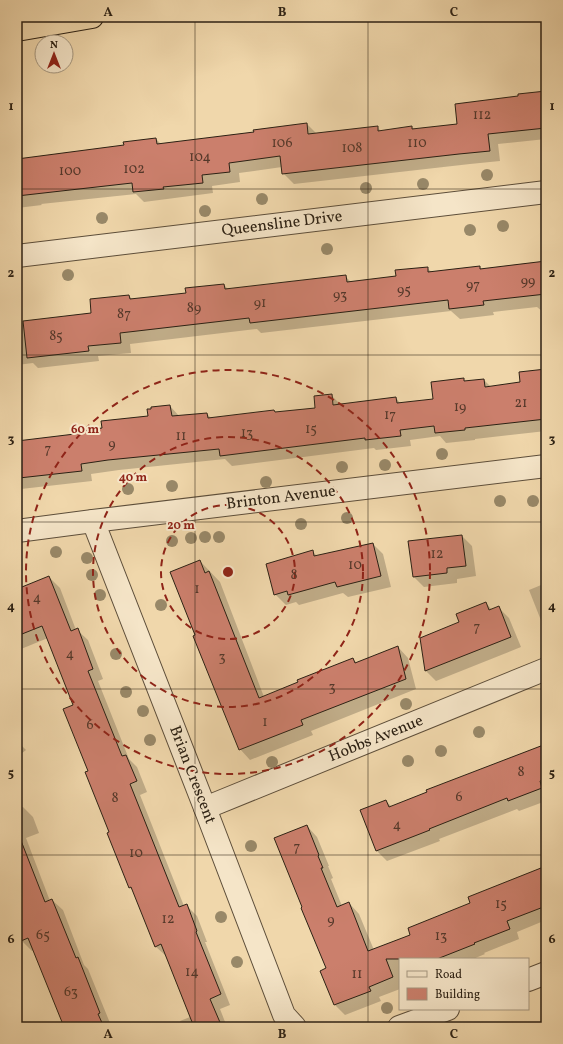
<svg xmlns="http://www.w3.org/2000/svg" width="563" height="1044" viewBox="0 0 563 1044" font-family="Vollkorn,serif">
  <rect width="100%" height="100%" fill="#f0d7ab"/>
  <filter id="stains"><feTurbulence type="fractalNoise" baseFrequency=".005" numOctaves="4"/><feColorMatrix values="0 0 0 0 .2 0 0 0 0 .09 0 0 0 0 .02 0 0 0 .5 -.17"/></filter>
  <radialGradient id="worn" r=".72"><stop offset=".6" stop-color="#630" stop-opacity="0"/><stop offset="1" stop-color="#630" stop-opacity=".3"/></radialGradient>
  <g fill="#0003">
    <path d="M 546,92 L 546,139 L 498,144 L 500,161 L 470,164 L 294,184 L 283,173 L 282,167 L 239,173 L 240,182 L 212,186 L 213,193 L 144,202 L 136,194 L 41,204 L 42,205 L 17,208 L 17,160 L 125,146 L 156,139 L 161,144 L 255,133 L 307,124 L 317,134 L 377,127 L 381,131 L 412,127 L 414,129 L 458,124 L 520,97 Z"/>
    <path d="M 546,262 L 546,312 L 543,312 L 537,307 L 493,312 L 494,315 L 460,319 L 451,311 L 261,333 L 257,329 L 130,344 L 131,353 L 98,356 L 99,361 L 38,368 L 33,363 L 17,365 L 17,322 L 18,323 L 92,314 L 129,296 L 133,300 L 187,294 L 224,285 L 229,290 L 345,276 L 352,283 L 397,277 L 427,268 L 433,273 L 480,267 L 482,270 Z"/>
    <path d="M 546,371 L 546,431 L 475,439 L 475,440 L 446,443 L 440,436 L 410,440 L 411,446 L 376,450 L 374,448 L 232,466 L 225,459 L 119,470 L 91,474 L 92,481 L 21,489 L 21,490 L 17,490 L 17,442 L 84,434 L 149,417 L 170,406 L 180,417 L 207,414 L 212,419 L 316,408 L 331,395 L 341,405 L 396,398 L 401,404 L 434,400 L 463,379 L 466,382 L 484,380 L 491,387 L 522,383 Z"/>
    <path d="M 462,536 L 472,546 L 476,576 L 457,579 L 457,583 L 424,587 L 414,577 Z"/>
    <path d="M 373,544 L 383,554 L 391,587 L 348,597 L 343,593 L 299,605 L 296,602 L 286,605 L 275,594 L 312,551 L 317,556 Z"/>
    <path d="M 200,561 L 220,582 L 264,697 L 353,659 L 357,663 L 398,647 L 408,658 L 416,689 L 311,731 L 313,735 L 250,760 L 240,749 L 196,636 Z"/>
    <path d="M 49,577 L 60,588 L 76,630 L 77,630 L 88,640 L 103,679 L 98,681 L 129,759 L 137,767 L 147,792 L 140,795 L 184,906 L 186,905 L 197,916 L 207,942 L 205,942 L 230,1005 L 220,1009 L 227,1027 L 183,1027 L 180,1021 L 190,1017 L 166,956 L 155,946 L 134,891 L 130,888 L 108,834 L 110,833 L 89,771 L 74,706 L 48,638 L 21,649 L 17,645 L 17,590 Z"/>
    <path d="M 546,583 L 546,627 L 542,623 L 529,590 Z"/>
    <path d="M 486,603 L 492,610 L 498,607 L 509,618 L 521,647 L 436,681 L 425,670 Z"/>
    <path d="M 17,741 L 26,750 L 17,757 Z"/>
    <path d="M 546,745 L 546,801 L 519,811 L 517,809 L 439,839 L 440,841 L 387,861 L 377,851 L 361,811 L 386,801 L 392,807 Z"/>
    <path d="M 23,807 L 33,817 L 39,833 L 26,838 L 50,901 L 52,900 L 63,910 L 84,965 L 88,969 L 110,1023 L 108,1024 L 109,1027 L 65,1027 L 34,950 L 32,951 L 22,941 L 17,928 L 17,809 Z"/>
    <path d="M 307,826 L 317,837 L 329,866 L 328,866 L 333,878 L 331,879 L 342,906 L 349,903 L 359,914 L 374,950 L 411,935 L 471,904 L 546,867 L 546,920 L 517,932 L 519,939 L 484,953 L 485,954 L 473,959 L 400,959 L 400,989 L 379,997 L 381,1001 L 345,1015 L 335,1005 L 321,971 L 327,969 Z"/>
  </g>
  <g fill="#cb7f6c" stroke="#2c2114">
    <path d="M 546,91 L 546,128 L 488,134 L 490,151 L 459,154 L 282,174 L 280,156 L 229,163 L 230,172 L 202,175 L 203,183 L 163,187 L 164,189 L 133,192 L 132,183 L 17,196 L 17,159 L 124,145 L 123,142 L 156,138 L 157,144 L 254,132 L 253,130 L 307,123 L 308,134 L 378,126 L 378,131 L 412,126 L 412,129 L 457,124 L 455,104 L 518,96 L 518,94 Z"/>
    <path d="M 546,261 L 546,294 L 483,301 L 484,305 L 449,309 L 448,300 L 250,323 L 249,318 L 120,333 L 121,343 L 88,346 L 89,351 L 27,358 L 23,321 L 91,313 L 90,299 L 129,295 L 130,299 L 186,293 L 185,288 L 224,284 L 225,289 L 346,275 L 347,282 L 396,276 L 395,270 L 428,267 L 428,272 L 480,266 L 480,269 Z"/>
    <path d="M 546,369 L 546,419 L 465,428 L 465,430 L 435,433 L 434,426 L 400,430 L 401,436 L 365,440 L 365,438 L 220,456 L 219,449 L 108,460 L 81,464 L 82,471 L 19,478 L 17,457 L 17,441 L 83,433 L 82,431 L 102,428 L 101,421 L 148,416 L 147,409 L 151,409 L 151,407 L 170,405 L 172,416 L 207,413 L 208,418 L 274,410 L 275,412 L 315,408 L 314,396 L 332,394 L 333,405 L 396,397 L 397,403 L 433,399 L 431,382 L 464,378 L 464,381 L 484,379 L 485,387 L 520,382 L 519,372 Z"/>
    <path d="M 462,535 L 466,566 L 447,568 L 447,573 L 413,577 L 408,541 Z"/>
    <path d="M 373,543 L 381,576 L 337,587 L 335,582 L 288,595 L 287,591 L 274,595 L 266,564 L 313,550 L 314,556 Z"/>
    <path d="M 200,560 L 205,573 L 209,571 L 259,698 L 298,682 L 297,680 L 353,658 L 355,663 L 398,646 L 406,679 L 301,720 L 303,725 L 239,750 L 193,636 L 195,635 L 170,572 Z"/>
    <path d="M 49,576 L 71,631 L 78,628 L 93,669 L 88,671 L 122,756 L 126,755 L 137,781 L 130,784 L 179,907 L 187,904 L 197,931 L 196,932 L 221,994 L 210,999 L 222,1027 L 194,1027 L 161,944 L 155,947 L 131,887 L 129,888 L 107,833 L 109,832 L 85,772 L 88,771 L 63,709 L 73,705 L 42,626 L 17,636 L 17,589 Z"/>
    <path d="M 486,602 L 489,610 L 499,606 L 511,637 L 425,671 L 420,638 L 459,622 L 456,614 Z"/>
    <path d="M 546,744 L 546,779 L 540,781 L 542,788 L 508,801 L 507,798 L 429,829 L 430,830 L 376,851 L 360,810 L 386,800 L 389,807 L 427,792 L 426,790 Z"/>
    <path d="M 307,825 L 319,855 L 318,856 L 323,868 L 321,868 L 337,907 L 349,902 L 368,951 L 410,935 L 408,928 L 470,903 L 468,897 L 546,866 L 546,906 L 507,921 L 510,929 L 474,943 L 475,944 L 437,959 L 386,959 L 393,977 L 369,987 L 371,991 L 334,1005 L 320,971 L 326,968 L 301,908 L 302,907 L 274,838 Z"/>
    <path d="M 17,833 L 18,833 L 45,902 L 52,899 L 76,958 L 78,957 L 100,1013 L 98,1014 L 104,1027 L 64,1027 L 28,938 L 21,941 L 17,931 Z"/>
  </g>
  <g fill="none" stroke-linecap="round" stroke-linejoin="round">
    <defs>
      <g id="minor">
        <path d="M 17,256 L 546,192"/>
        <path d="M 93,521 L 205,808 L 284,1015 L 295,1027"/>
        <path d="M 17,531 L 93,521 L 546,466"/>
        <path d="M 205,808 L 546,669"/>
        <path d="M 528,980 L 546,973"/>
        <path d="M 399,1027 L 448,1009"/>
      </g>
      <path id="motorway" d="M 17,30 L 92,17"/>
    </defs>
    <use href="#minor" stroke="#5d4e3a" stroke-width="24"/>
    <use href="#motorway" stroke="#2c2114" stroke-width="24"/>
    <use href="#minor" stroke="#f5e5c8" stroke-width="22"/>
    <use href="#motorway" stroke="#f0d7ab" stroke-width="22"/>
  </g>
  <g fill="#988868">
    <circle cx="487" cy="175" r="6"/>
    <circle cx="423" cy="184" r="6"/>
    <circle cx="366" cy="188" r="6"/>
    <circle cx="262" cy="199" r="6"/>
    <circle cx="205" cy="211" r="6"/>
    <circle cx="102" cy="218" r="6"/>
    <circle cx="503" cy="226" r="6"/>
    <circle cx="470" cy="230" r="6"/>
    <circle cx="327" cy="249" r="6"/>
    <circle cx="68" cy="275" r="6"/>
    <circle cx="442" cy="454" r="6"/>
    <circle cx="385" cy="465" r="6"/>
    <circle cx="342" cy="467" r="6"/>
    <circle cx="266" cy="482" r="6"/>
    <circle cx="172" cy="486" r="6"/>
    <circle cx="128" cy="489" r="6"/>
    <circle cx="500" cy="501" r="6"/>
    <circle cx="533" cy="501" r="6"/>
    <circle cx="347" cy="518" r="6"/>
    <circle cx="301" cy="524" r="6"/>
    <circle cx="205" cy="537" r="6"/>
    <circle cx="219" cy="537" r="6"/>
    <circle cx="191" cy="538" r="6"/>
    <circle cx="172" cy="541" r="6"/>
    <circle cx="56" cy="552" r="6"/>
    <circle cx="87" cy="558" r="6"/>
    <circle cx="92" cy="575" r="6"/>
    <circle cx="100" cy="595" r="6"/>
    <circle cx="161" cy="605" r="6"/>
    <circle cx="116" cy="654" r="6"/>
    <circle cx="126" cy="692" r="6"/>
    <circle cx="406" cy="704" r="6"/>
    <circle cx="143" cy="711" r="6"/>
    <circle cx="479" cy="732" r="6"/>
    <circle cx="150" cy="740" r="6"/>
    <circle cx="441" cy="751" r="6"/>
    <circle cx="408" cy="761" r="6"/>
    <circle cx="272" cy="762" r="6"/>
    <circle cx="251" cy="846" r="6"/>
    <circle cx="221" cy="917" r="6"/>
    <circle cx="237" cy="962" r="6"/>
    <circle cx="387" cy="1008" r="6"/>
  </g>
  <path fill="none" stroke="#2c2114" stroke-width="1" stroke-opacity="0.55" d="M 195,17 L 195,1027M 368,17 L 368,1027M 17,189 L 546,189M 17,355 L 546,355M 17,522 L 546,522M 17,689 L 546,689M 17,855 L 546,855"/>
  <g fill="none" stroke="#8f2418" stroke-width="2" stroke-dasharray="7 5">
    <circle cx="228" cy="572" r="67"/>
    <circle cx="228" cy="572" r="135"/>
    <circle cx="228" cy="572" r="202"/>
  </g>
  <g text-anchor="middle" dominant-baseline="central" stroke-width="4" stroke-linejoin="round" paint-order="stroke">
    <g font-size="14" fill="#54382a">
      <text x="482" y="115">112</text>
      <text x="282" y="143">106</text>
      <text x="417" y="143">110</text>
      <text x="352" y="148">108</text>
      <text x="200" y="157">104</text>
      <text x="134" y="169">102</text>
      <text x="70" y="171">100</text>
      <text x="528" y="281">99</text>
      <text x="473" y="285">97</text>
      <text x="404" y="290">95</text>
      <text x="340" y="295">93</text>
      <text x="260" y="303">91</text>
      <text x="194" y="308">89</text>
      <text x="124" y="314">87</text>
      <text x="56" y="336">85</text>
      <text x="521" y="403">21</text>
      <text x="460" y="407">19</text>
      <text x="390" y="415">17</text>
      <text x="311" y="429">15</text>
      <text x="247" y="433">13</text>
      <text x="181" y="436">11</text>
      <text x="112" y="444">9</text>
      <text x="48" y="449">7</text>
      <text x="437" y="554">12</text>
      <text x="355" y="565">10</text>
      <text x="294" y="575">8</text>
      <text x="197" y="589">1</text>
      <text x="37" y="598">4</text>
      <text x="477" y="627">7</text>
      <text x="70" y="654">4</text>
      <text x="222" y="657">3</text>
      <text x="332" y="687">3</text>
      <text x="265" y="722">1</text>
      <text x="90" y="725">6</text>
      <text x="521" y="772">8</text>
      <text x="459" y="797">6</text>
      <text x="115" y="798">8</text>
      <text x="397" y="825">4</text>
      <text x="297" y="847">7</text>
      <text x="136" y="853">10</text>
      <text x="501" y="904">15</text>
      <text x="168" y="919">12</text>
      <text x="331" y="920">9</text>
      <text x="43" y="935">65</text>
      <text x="441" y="936">13</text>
      <text x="192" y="972">14</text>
      <text x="357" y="974">11</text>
      <text x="71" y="992">63</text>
    </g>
    <g font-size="16" fill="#2c2114" stroke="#f5e5c8">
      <text transform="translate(282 224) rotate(-7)">Queensline Drive</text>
      <text transform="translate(281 498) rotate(-7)">Brinton Avenue</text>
      <text transform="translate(376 739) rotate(-22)">Hobbs Avenue</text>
      <text transform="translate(192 775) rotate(69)">Brian Crescent</text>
    </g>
  </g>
  <circle cx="228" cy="572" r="6" fill="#8f2418" stroke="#f5e5c8" stroke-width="2"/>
  <g font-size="12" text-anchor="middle" font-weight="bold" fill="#8f2418" stroke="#f5e5c8" stroke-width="4" stroke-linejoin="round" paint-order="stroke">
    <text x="85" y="433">60 m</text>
    <text x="133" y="481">40 m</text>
    <text x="181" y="529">20 m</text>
  </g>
  <rect width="563" height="1044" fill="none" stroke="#f0d7ab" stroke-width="44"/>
  <rect x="399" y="958" width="130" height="52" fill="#f5e5c8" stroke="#a59780"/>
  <rect x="407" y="971" width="20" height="6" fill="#f5e5c8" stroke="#a59780"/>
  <text x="435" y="978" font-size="12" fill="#2c2114">Road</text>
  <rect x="407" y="988" width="20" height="12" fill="#cb7f6c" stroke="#a59780"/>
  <text x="435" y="998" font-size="12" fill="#2c2114">Building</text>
  <g transform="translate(54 54)"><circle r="19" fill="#f5e5c8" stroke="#a59780"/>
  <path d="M0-3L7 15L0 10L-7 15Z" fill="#8f2418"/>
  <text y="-6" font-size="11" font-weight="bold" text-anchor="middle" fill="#2c2114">N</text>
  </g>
  <rect x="22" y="22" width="519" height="1000" fill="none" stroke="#2c2114" stroke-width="1.5"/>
  <g font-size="13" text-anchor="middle" font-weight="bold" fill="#2c2114">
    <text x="108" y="16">A</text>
    <text x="282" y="16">B</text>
    <text x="454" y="16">C</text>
    <text x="11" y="110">1</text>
    <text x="552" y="110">1</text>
    <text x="11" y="277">2</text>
    <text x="552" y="277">2</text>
    <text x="11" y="443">3</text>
    <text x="552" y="443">3</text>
    <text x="11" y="610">4</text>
    <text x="552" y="610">4</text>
    <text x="11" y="777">5</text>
    <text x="552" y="777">5</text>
    <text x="11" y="943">6</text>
    <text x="552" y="943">6</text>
    <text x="108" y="1038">A</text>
    <text x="282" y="1038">B</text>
    <text x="454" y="1038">C</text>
  </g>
  <rect width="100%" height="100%" filter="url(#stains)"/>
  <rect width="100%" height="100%" fill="url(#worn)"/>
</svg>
